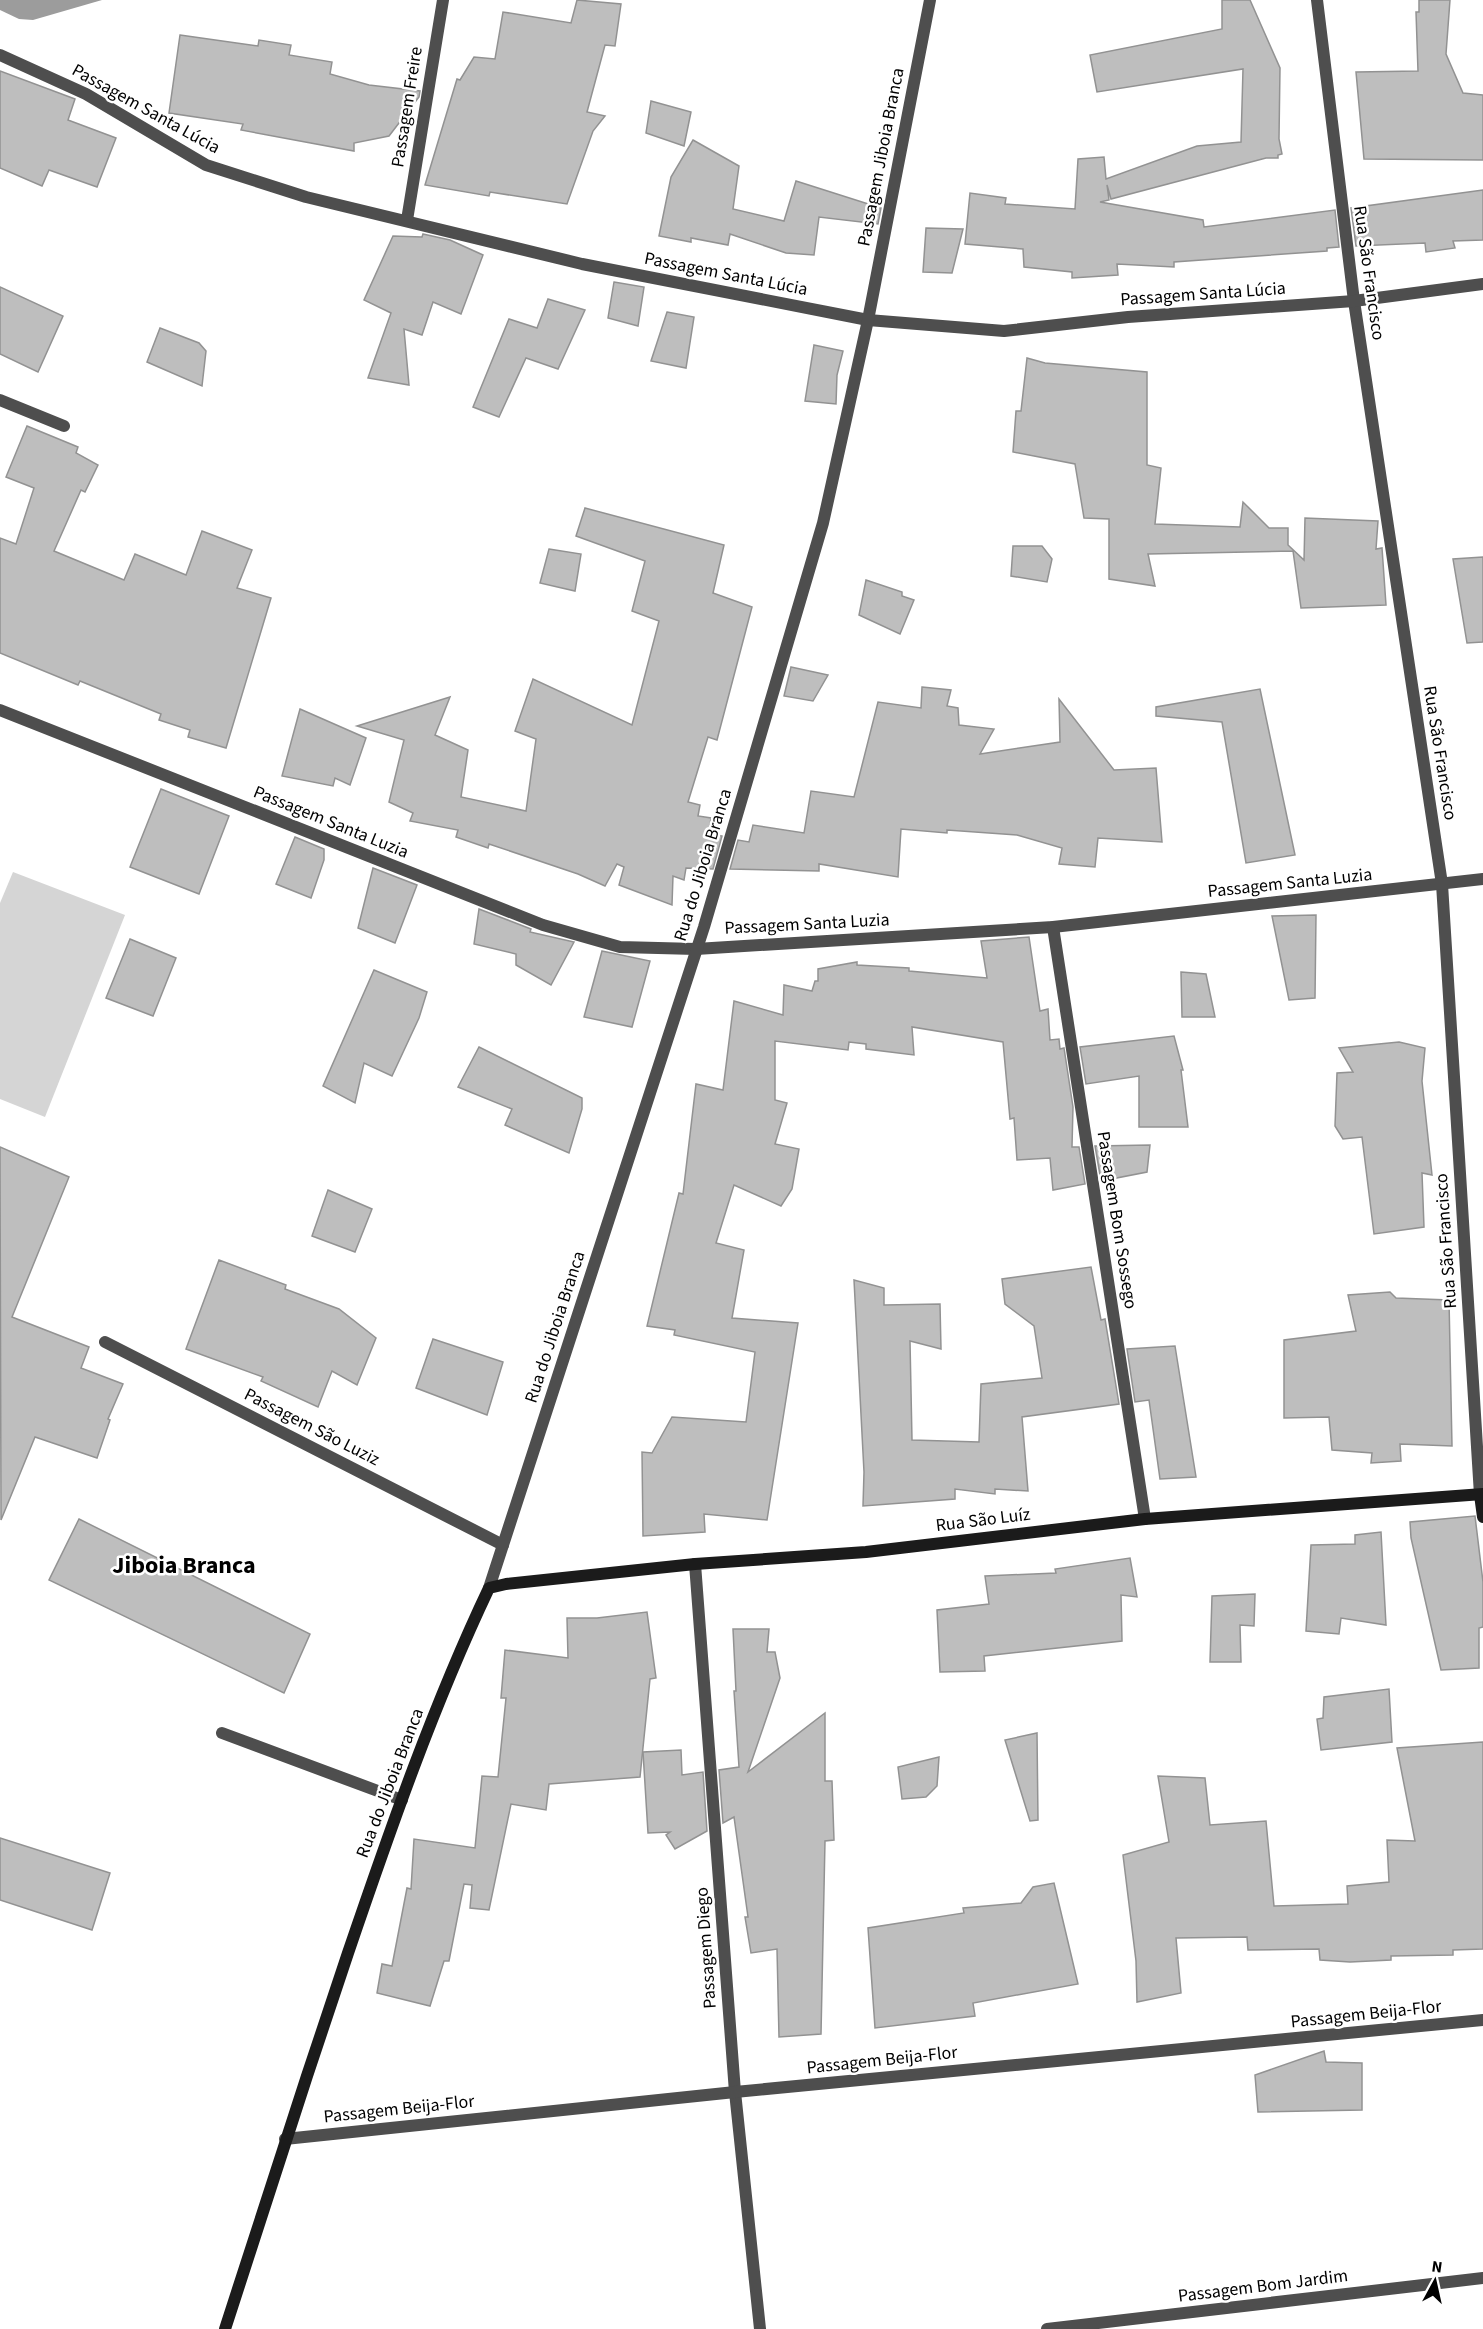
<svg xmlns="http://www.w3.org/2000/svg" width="1483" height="2329" viewBox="0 0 1483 2329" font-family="'Source Sans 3',sans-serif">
  <rect width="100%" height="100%" fill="#fff"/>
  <path fill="#d5d5d5" d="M 13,872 L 125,915 L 45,1117 L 0,1099 L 0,903 Z"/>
  <path fill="#9c9c9c" d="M 0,0 L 102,0 L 33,20 L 19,19 L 0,10 Z"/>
  <g fill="#bebebe" stroke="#929292" stroke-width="1.5">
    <path d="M 577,0 L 621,4 L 615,46 L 605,45 L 587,112 L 605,116 L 593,131 L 567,204 L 490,192 L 489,196 L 425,185 L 457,79 L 460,80 L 474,57 L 495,59 L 503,12 L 571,23 Z"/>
    <path d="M 1222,0 L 1250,0 L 1280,68 L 1279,139 L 1282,154 L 1278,155 L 1278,158 L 1266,158 L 1111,199 L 1107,185 L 1109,200 L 1100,202 L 1203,220 L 1204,227 L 1335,210 L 1339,247 L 1327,248 L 1327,251 L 1174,262 L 1174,267 L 1117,264 L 1118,275 L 1072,278 L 1072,272 L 1024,267 L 1023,249 L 965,244 L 970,193 L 1006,198 L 1005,204 L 1075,209 L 1078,159 L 1104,157 L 1106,179 L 1197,146 L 1241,142 L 1243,69 L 1097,92 L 1090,55 L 1222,29 Z"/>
    <path d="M 1419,0 L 1450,0 L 1446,54 L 1463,93 L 1483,95 L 1483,160 L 1364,159 L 1356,72 L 1418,71 L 1416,12 L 1419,12 Z"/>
    <path d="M 180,35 L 258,46 L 259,40 L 291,45 L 289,55 L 332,62 L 330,74 L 369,85 L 420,91 L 419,97 L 389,136 L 354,143 L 354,151 L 241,130 L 243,124 L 169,113 Z"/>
    <path d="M 0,71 L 75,99 L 68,120 L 116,138 L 97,187 L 49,170 L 42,186 L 0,168 Z"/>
    <path d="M 651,101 L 691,112 L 684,146 L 646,133 Z"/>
    <path d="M 693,140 L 739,166 L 733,209 L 784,221 L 796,181 L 881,208 L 878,224 L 819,217 L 814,255 L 786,253 L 730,234 L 728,245 L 691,238 L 691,242 L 659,236 L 671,177 Z"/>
    <path d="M 1483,190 L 1483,240 L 1453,241 L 1455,248 L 1426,252 L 1425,243 L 1356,246 L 1351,208 Z"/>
    <path d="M 926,228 L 963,229 L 952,273 L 923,272 Z"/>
    <path d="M 423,234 L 450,240 L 483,255 L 461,314 L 433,302 L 422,335 L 404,329 L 409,385 L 368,378 L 391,313 L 364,300 L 393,236 L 422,237 Z"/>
    <path d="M 614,282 L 644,287 L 638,326 L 608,318 Z"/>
    <path d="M 0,287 L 63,316 L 38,372 L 0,354 Z"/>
    <path d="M 548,299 L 585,310 L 558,369 L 526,358 L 499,417 L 473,407 L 509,319 L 537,328 Z"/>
    <path d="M 667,312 L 694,317 L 686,368 L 651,361 Z"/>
    <path d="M 160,328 L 199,343 L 206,351 L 202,386 L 147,362 Z"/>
    <path d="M 814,345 L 843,351 L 837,375 L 836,404 L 805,401 Z"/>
    <path d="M 1027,358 L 1045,363 L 1147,372 L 1147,465 L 1161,468 L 1155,524 L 1240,527 L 1243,502 L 1269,528 L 1288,528 L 1288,545 L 1304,560 L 1305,518 L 1378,521 L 1376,549 L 1382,548 L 1386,605 L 1301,608 L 1293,551 L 1148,554 L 1155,586 L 1109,579 L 1109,519 L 1084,518 L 1075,464 L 1013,452 L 1016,411 L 1021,411 Z"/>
    <path d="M 27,426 L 78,447 L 76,453 L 98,465 L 85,492 L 81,490 L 54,551 L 124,580 L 135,554 L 186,575 L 202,531 L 252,550 L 237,588 L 271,598 L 226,748 L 188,737 L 190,730 L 159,720 L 161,714 L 80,681 L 78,685 L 0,653 L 0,538 L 16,544 L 34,488 L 6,477 Z"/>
    <path d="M 585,508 L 724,545 L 713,593 L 752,607 L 717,740 L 708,737 L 688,802 L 700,805 L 698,816 L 711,818 L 709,833 L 722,836 L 713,869 L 686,868 L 684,880 L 673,876 L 672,905 L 619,885 L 624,867 L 617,864 L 605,886 L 578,874 L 489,844 L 488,848 L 456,837 L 458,830 L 410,821 L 413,813 L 389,802 L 404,740 L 357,726 L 450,697 L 435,735 L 468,750 L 461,797 L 526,811 L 536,739 L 515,731 L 533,679 L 632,725 L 659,621 L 632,611 L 645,561 L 576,536 Z"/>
    <path d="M 1013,546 L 1042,546 L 1052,559 L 1047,582 L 1011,576 Z"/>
    <path d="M 549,549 L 581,554 L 575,591 L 540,583 Z"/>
    <path d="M 1483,557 L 1483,642 L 1467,643 L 1453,559 Z"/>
    <path d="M 866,580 L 902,592 L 902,596 L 914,600 L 900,634 L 859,615 Z"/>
    <path d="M 791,667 L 828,675 L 813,701 L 784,696 Z"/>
    <path d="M 922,687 L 951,690 L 947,706 L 958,708 L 959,725 L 994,729 L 980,754 L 1060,742 L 1059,699 L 1114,770 L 1156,768 L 1162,842 L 1098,838 L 1095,867 L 1059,864 L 1062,848 L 1017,835 L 947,830 L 947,833 L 901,829 L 898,877 L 819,864 L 819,871 L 730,869 L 738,840 L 749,842 L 753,825 L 804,833 L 811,791 L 854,797 L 878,702 L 921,708 Z"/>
    <path d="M 1260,689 L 1295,855 L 1246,863 L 1222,722 L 1156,716 L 1156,707 Z"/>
    <path d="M 300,709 L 366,738 L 350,785 L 335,778 L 333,786 L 282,776 Z"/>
    <path d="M 161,789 L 229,816 L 199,894 L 130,867 Z"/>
    <path d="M 295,837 L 324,849 L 324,860 L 311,898 L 276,884 Z"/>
    <path d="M 373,868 L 417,885 L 395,943 L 358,928 Z"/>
    <path d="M 479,909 L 531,929 L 530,932 L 574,942 L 551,985 L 516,965 L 516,954 L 474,944 Z"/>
    <path d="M 1316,915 L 1315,998 L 1289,1000 L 1272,916 Z"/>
    <path d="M 1029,937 L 1040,1011 L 1048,1009 L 1050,1040 L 1059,1039 L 1060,1049 L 1064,1048 L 1073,1107 L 1072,1147 L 1079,1147 L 1085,1184 L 1053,1190 L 1050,1158 L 1017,1160 L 1014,1118 L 1010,1119 L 1003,1042 L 912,1027 L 914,1055 L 866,1049 L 866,1044 L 849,1042 L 848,1050 L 775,1041 L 775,1100 L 787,1103 L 775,1144 L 799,1149 L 792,1189 L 781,1206 L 734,1185 L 716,1243 L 744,1250 L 732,1318 L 798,1323 L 767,1520 L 704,1514 L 705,1532 L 643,1536 L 642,1452 L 652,1453 L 672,1417 L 746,1422 L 755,1352 L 674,1335 L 675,1330 L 647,1326 L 679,1193 L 683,1194 L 696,1084 L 723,1090 L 734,1001 L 783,1015 L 784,985 L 812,991 L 815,981 L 818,981 L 818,969 L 857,962 L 857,965 L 909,968 L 909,971 L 987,978 L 981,941 Z"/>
    <path d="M 130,939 L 176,958 L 153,1016 L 106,998 Z"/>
    <path d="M 602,951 L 650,961 L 632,1027 L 584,1017 Z"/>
    <path d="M 374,970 L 427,992 L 419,1018 L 392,1076 L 364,1063 L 355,1103 L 323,1086 Z"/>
    <path d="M 1181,972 L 1206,974 L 1215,1017 L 1182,1017 Z"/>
    <path d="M 1174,1036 L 1183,1070 L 1181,1070 L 1188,1127 L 1139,1127 L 1139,1076 L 1086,1084 L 1080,1047 Z"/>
    <path d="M 1399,1042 L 1425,1048 L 1422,1081 L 1432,1175 L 1422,1173 L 1424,1227 L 1374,1234 L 1362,1137 L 1343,1139 L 1335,1126 L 1337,1073 L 1353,1072 L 1339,1048 Z"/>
    <path d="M 479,1047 L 582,1098 L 582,1109 L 569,1153 L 505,1125 L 512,1109 L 458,1087 Z"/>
    <path d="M 1150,1145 L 1147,1172 L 1101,1181 L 1095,1146 Z"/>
    <path d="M 0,1147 L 69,1177 L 12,1317 L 89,1347 L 81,1368 L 123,1384 L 108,1419 L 110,1420 L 97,1458 L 35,1437 L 1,1520 Z"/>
    <path d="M 328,1190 L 372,1209 L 355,1252 L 312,1236 Z"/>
    <path d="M 219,1260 L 286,1285 L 285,1289 L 339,1309 L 376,1338 L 357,1385 L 332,1371 L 318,1407 L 261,1381 L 263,1377 L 186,1349 Z"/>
    <path d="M 1091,1267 L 1101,1320 L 1105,1319 L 1119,1404 L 1022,1417 L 1028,1491 L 995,1489 L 995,1494 L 955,1489 L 955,1499 L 863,1506 L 864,1472 L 854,1280 L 884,1288 L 884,1305 L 940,1304 L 941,1349 L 910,1341 L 912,1440 L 979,1442 L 981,1384 L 1042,1378 L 1034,1326 L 1005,1304 L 1002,1279 Z"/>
    <path d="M 1390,1292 L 1396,1298 L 1449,1300 L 1452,1446 L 1400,1444 L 1401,1461 L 1371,1463 L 1372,1453 L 1332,1450 L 1329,1417 L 1284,1418 L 1284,1340 L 1356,1331 L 1348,1295 Z"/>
    <path d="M 433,1339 L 503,1362 L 487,1415 L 416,1388 Z"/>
    <path d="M 1175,1346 L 1196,1477 L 1160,1479 L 1149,1400 L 1135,1402 L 1127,1349 Z"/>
    <path d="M 1475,1516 L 1483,1582 L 1483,1627 L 1479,1628 L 1479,1668 L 1441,1670 L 1411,1538 L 1410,1522 Z"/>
    <path d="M 79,1519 L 310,1634 L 284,1693 L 49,1580 Z"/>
    <path d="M 1381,1532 L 1386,1625 L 1341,1618 L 1339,1634 L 1306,1631 L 1311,1545 L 1355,1544 L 1355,1535 Z"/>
    <path d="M 1130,1558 L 1137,1597 L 1121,1595 L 1122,1641 L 984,1656 L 985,1671 L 940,1672 L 937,1610 L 989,1604 L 985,1576 L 1056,1573 L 1055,1569 Z"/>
    <path d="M 1255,1594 L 1254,1626 L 1240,1625 L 1241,1662 L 1210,1662 L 1212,1596 Z"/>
    <path d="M 647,1612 L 656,1678 L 650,1679 L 640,1777 L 549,1784 L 546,1810 L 511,1804 L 489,1910 L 470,1908 L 472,1885 L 464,1884 L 449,1961 L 444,1961 L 430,2006 L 377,1993 L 382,1964 L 392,1966 L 407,1888 L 411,1889 L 414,1839 L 475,1848 L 482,1776 L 498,1777 L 506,1698 L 501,1698 L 505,1650 L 568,1658 L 567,1618 L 597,1618 Z"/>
    <path d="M 733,1629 L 769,1629 L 767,1652 L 775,1652 L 780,1678 L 748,1772 L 825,1713 L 825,1781 L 832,1781 L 834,1840 L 825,1841 L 821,2034 L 779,2037 L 777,1949 L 751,1953 L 745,1917 L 748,1917 L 734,1817 L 723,1823 L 719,1770 L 739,1767 L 734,1691 L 736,1691 Z"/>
    <path d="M 1389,1689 L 1392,1742 L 1321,1750 L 1317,1719 L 1323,1718 L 1324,1697 Z"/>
    <path d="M 1037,1733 L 1038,1820 L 1030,1821 L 1005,1740 Z"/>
    <path d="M 1483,1742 L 1483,1949 L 1453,1950 L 1453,1955 L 1391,1956 L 1391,1960 L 1350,1962 L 1320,1960 L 1319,1949 L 1248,1950 L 1247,1937 L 1176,1938 L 1181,1993 L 1137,2002 L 1136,1961 L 1123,1855 L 1169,1842 L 1158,1776 L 1205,1778 L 1210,1825 L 1266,1821 L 1274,1906 L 1348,1904 L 1347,1886 L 1389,1882 L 1387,1840 L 1415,1841 L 1397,1748 Z"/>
    <path d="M 681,1750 L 682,1775 L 703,1772 L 707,1831 L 675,1849 L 666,1835 L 670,1832 L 648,1833 L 643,1752 Z"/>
    <path d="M 939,1757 L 937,1786 L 926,1797 L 902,1799 L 898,1767 Z"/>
    <path d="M 0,1838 L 110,1873 L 92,1930 L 0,1900 Z"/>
    <path d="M 1054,1883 L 1078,1984 L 973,2003 L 975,2016 L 875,2028 L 868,1928 L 964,1913 L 963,1908 L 1021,1903 L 1033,1887 Z"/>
    <path d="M 1324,2051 L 1326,2062 L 1362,2063 L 1362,2110 L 1258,2112 L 1255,2075 Z"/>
  </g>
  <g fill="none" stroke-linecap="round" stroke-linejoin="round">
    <path stroke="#4e4e4e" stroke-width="12" d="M 222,1733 L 402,1800"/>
    <g stroke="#4e4e4e" stroke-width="12">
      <path d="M 1317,0 L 1354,301 L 1442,884 L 1480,1495"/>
      <path d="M 0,55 L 86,94 L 206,165 L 306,197 L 582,264 L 868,320 L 1004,331 L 1128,317 L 1354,301 L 1483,284"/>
      <path d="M 407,220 L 443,0"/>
      <path d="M 0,400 L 64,426"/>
      <path d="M 0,710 L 543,925 L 620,947 L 696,949 L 1053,927 L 1483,879"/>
      <path d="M 1053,927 L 1145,1519"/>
      <path d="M 105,1342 L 503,1545"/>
      <path d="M 695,1564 L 735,2092 L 760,2329"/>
      <path d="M 489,1588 L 704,927 L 823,523 L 868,320 L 930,0"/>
      <path d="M 285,2139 L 735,2092 L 1483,2020"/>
      <path d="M 1047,2329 L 1483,2278"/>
    </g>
    <g stroke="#1b1b1b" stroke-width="12">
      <path d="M 1480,1495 L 1483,1517"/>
      <path d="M 225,2329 C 265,2203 306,2078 348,1953 C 390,1830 433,1706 489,1588 L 506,1584 L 695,1564 L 866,1552 L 1145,1519 L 1483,1494"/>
    </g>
  </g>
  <g text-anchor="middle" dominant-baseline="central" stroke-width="5" stroke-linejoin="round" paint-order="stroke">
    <g font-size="18" fill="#000" stroke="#fff">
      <text transform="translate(407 107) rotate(-81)">Passagem Freire</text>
      <text transform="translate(146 109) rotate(29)">Passagem Santa Lúcia</text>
      <text transform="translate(881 157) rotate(-79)">Passagem Jiboia Branca</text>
      <text transform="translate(1369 273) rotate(82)">Rua São Francisco</text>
      <text transform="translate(726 274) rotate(11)">Passagem Santa Lúcia</text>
      <text transform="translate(1203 294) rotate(-4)">Passagem Santa Lúcia</text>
      <text transform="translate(1440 753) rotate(81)">Rua São Francisco</text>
      <text transform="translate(331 822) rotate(22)">Passagem Santa Luzia</text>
      <text transform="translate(703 865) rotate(-73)">Rua do Jiboia Branca</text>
      <text transform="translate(1290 883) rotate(-6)">Passagem Santa Luzia</text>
      <text transform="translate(807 924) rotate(-3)">Passagem Santa Luzia</text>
      <text transform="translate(1117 1220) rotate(81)">Passagem Bom Sossego</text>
      <text transform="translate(1446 1241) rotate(-94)">Rua São Francisco</text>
      <text transform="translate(555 1327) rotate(-72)">Rua do Jiboia Branca</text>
      <text transform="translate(312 1427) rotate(27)">Passagem São Luziz</text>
      <text transform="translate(983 1520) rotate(-7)">Rua São Luíz</text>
      <text transform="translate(390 1783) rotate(-69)">Rua do Jiboia Branca</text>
      <text transform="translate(706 1948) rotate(-94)">Passagem Diego</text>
      <text transform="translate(1366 2014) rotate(-6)">Passagem Beija-Flor</text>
      <text transform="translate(882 2060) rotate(-6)">Passagem Beija-Flor</text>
      <text transform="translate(399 2109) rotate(-6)">Passagem Beija-Flor</text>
      <text transform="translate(1263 2286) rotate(-7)">Passagem Bom Jardim</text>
    </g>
    <g font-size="24" font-weight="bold" fill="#000" stroke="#fff">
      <text x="184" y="1565">Jiboia Branca</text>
    </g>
  </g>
  <g transform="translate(1435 2281) rotate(8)" stroke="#ffffff" stroke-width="4.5" paint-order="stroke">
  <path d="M0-4.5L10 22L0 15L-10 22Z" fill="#000000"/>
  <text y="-9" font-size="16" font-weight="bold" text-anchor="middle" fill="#000000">N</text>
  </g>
</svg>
